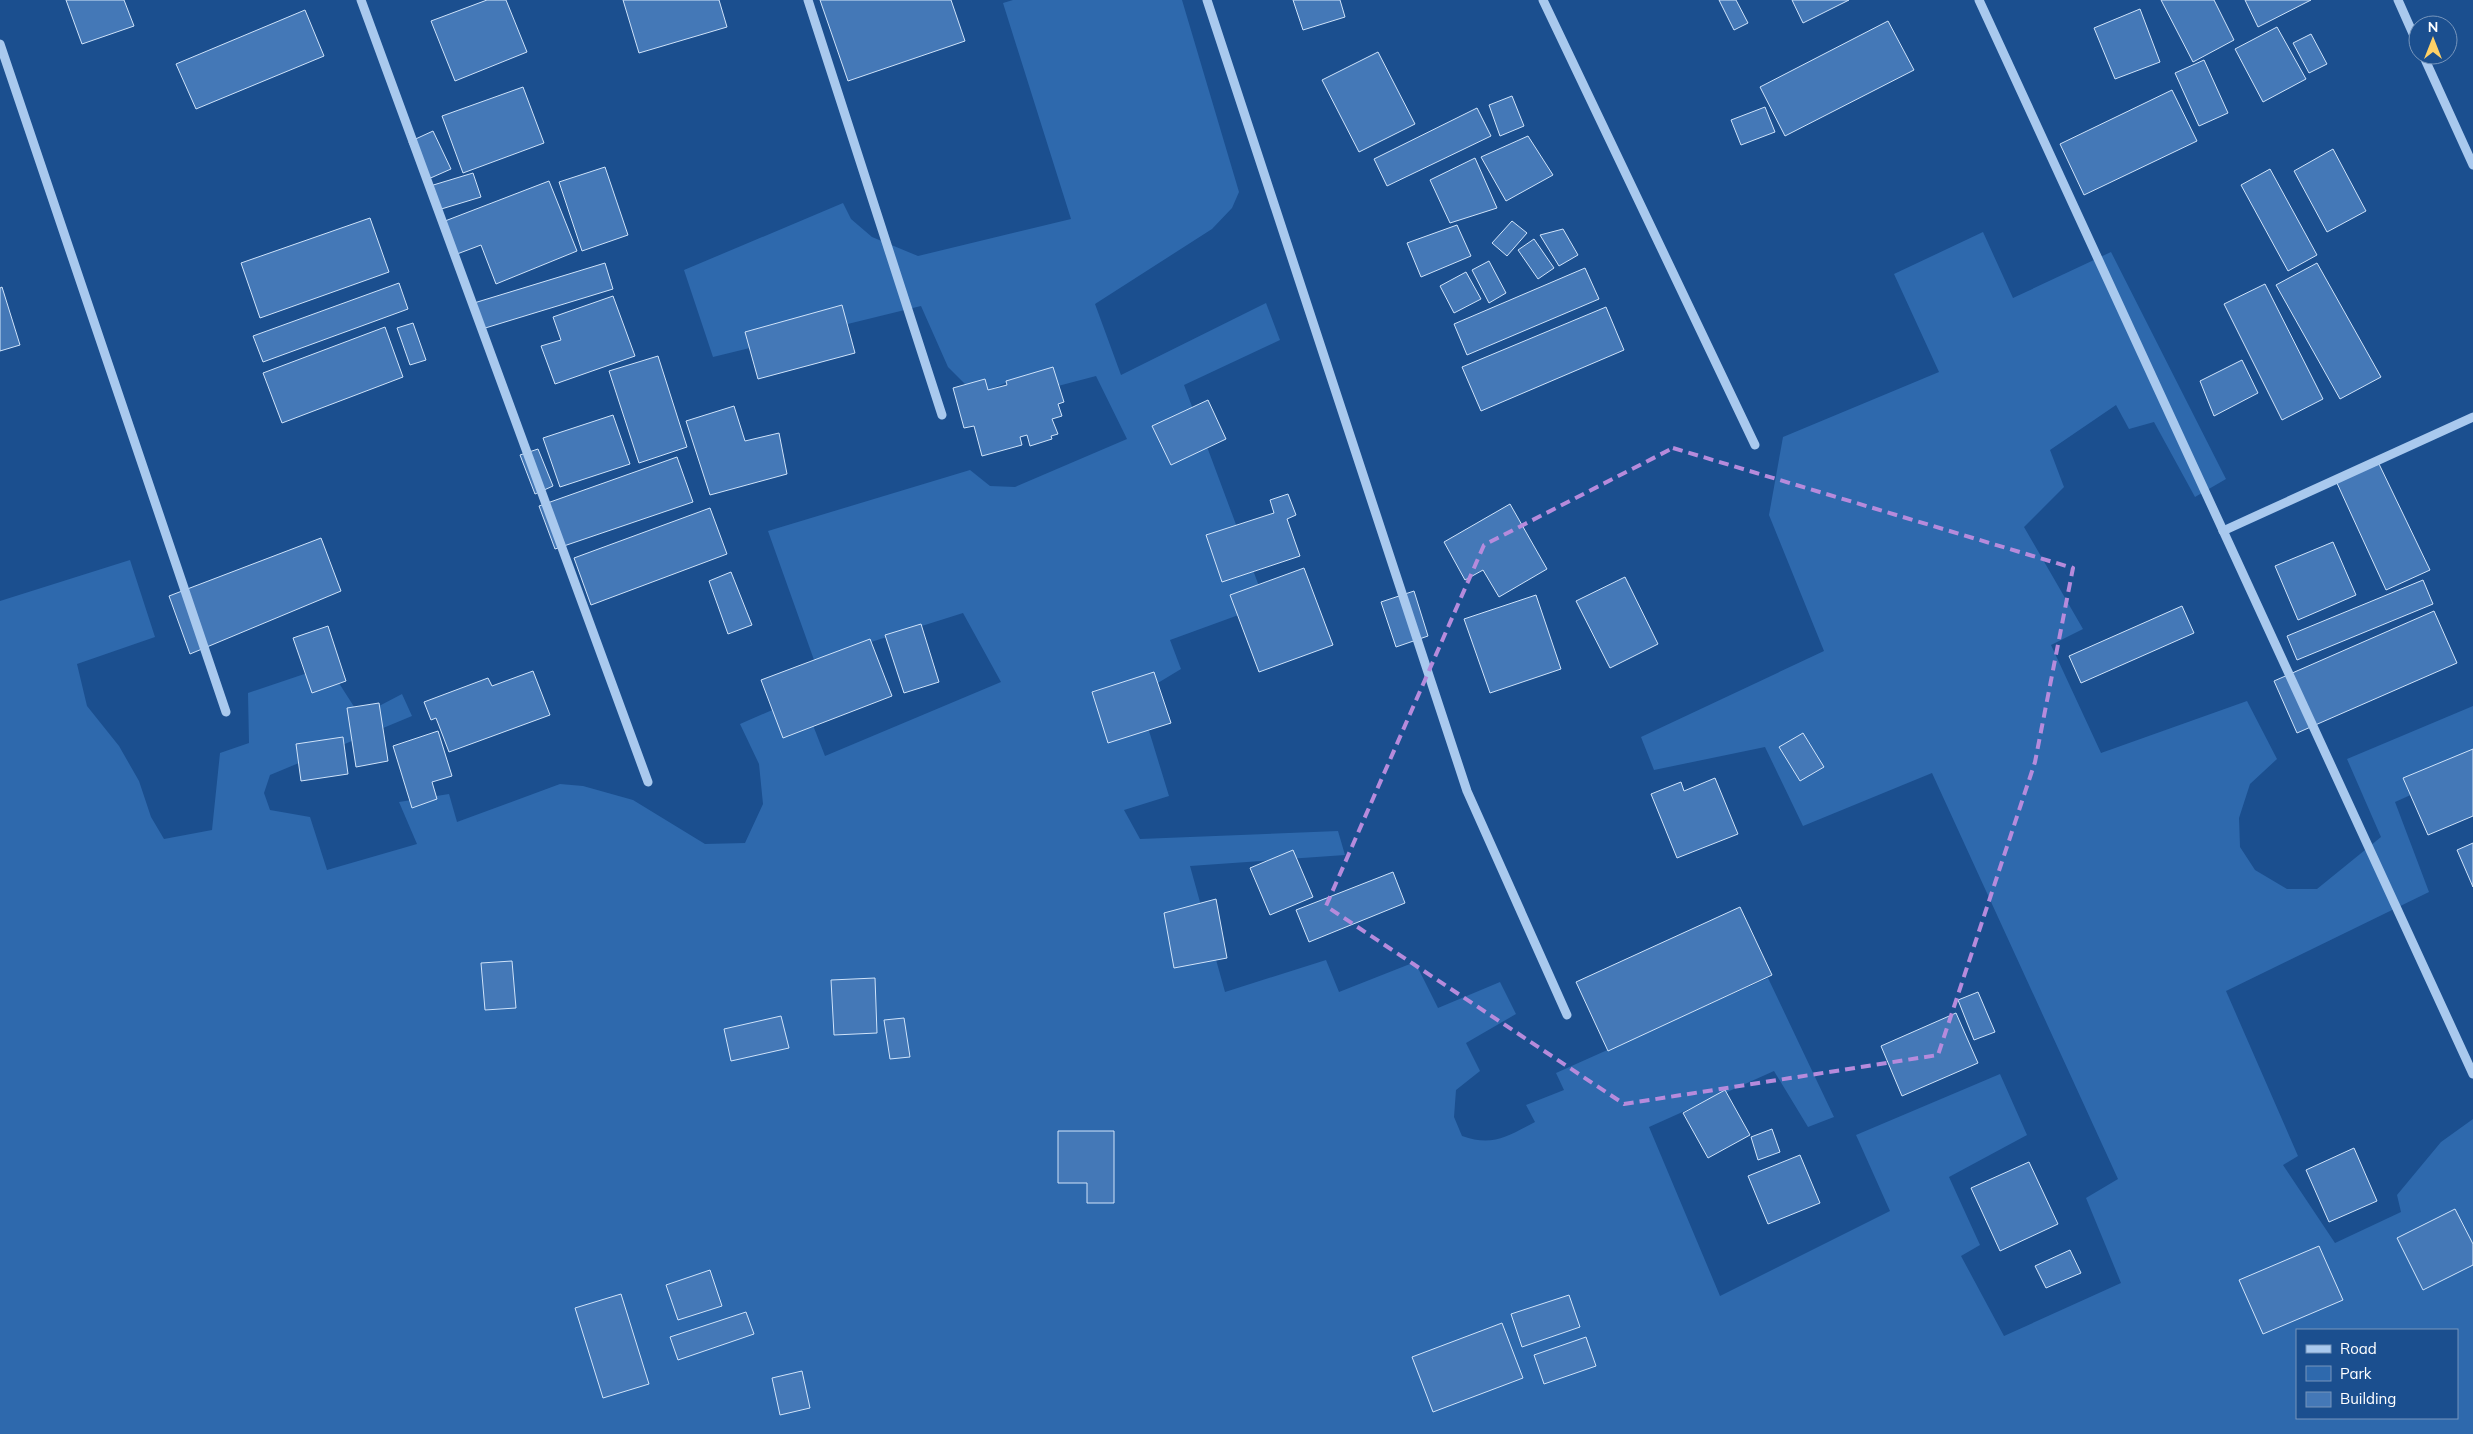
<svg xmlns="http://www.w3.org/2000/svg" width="2473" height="1434" viewBox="0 0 2473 1434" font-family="Mulish,sans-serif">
  <rect width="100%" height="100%" fill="#1b4f8f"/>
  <path fill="#2e69ad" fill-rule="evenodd" d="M 1013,0 L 1182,0 L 1239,192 L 1232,208 L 1212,229 L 1095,304 L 1121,375 L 1266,303 L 1280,340 L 1184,385 L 1266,605 L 1170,640 L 1181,669 L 1138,695 L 1169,796 L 1124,810 L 1140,839 L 1338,831 L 1345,855 L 1190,866 L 1225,992 L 1326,960 L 1339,992 L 1415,962 L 1438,1008 L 1500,982 L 1516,1014 L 1466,1043 L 1480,1071 L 1456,1090 L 1454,1117 L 1462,1136 C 1493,1147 1508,1136 1535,1122 L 1526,1105 L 1564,1090 L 1556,1073 L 1768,978 L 1834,1117 L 1808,1127 L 1774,1071 L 1649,1127 L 1720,1296 L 1890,1211 L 1856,1135 L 2000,1074 L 2027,1135 L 1949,1177 L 1980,1245 L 1961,1256 L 2004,1336 L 2121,1283 L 2086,1198 L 2118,1179 L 1932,773 L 1803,826 L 1765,747 L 1654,770 L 1641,737 L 1824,651 L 1769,515 L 1783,437 L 1939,372 L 1894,274 L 1983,232 L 2013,298 L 2111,252 L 2226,479 L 2195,497 L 2154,422 L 2129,429 L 2116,405 L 2050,450 L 2064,487 L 2024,527 L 2083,629 L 2051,645 L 2101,753 L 2247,701 L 2277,759 L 2250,784 L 2239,818 L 2240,847 L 2255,870 L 2287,889 L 2317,889 L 2381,837 L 2347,759 L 2473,706 L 2473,767 L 2395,802 L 2429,892 L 2226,991 L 2298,1156 L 2283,1165 L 2335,1243 L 2401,1212 L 2397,1195 L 2441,1142 L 2473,1119 L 2473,1434 L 0,1434 L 0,601 L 130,560 L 155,637 L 77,664 L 87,706 L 119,746 L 139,781 L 151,817 L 164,839 L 212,830 L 220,753 L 249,743 L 248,693 L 328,666 L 360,716 L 402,694 L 412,716 L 270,775 L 264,793 L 270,810 L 310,817 L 327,870 L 417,844 L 399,802 L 449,794 L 457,822 L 560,784 L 583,786 L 633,800 L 705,844 L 745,843 L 763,804 L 759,764 L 740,724 L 802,697 L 825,756 L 1001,682 L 963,613 L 814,660 L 768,531 L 970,470 L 990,486 L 1015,487 L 1127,439 L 1096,376 L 1039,391 L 1028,374 L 976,395 L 948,367 L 921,306 L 713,357 L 684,270 L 843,203 L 851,219 L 872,237 L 918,256 L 1071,219 L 1003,3 ZM 2297,1330 L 2457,1330 L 2457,1418 L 2297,1418 Z"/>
  <g fill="#4478b7" stroke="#cfe3fa">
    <path d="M 66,0 L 124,0 L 134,26 L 82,44 Z"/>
    <path d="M 487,0 L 506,0 L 527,52 L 455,81 L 431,21 Z"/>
    <path d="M 623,0 L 719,0 L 727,27 L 639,53 Z"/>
    <path d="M 820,0 L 951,0 L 965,41 L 848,81 Z"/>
    <path d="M 1293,0 L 1340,0 L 1345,17 L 1303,30 Z"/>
    <path d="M 1719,0 L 1736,0 L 1748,23 L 1734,30 Z"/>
    <path d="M 1792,0 L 1849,0 L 1803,23 Z"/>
    <path d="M 2161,0 L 2214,0 L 2234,40 L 2193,62 Z"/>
    <path d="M 2245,0 L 2311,0 L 2258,27 Z"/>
    <path d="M 2140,9 L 2160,62 L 2115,79 L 2094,28 Z"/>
    <path d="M 305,10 L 324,56 L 196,109 L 176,64 Z"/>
    <path d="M 1888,21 L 1914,70 L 1785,136 L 1760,87 Z"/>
    <path d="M 2277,27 L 2306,79 L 2263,102 L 2235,49 Z"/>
    <path d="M 2311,34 L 2327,64 L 2309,73 L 2293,43 Z"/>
    <path d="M 1378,52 L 1415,124 L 1359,152 L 1322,80 Z"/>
    <path d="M 2204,60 L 2228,113 L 2199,126 L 2175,73 Z"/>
    <path d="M 523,87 L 544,143 L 463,173 L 442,116 Z"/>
    <path d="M 2172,90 L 2197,141 L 2084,195 L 2060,144 Z"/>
    <path d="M 1512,96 L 1524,126 L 1500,136 L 1489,105 Z"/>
    <path d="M 1765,107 L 1775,132 L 1741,145 L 1731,120 Z"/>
    <path d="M 1477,108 L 1491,136 L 1387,186 L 1374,159 Z"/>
    <path d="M 433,131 L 451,169 L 426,180 L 409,142 Z"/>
    <path d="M 1528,136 L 1553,175 L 1506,201 L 1481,157 Z"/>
    <path d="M 2333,149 L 2366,211 L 2327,232 L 2294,171 Z"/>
    <path d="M 1475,158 L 1497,208 L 1450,223 L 1430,180 Z"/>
    <path d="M 605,167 L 628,235 L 582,251 L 559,182 Z"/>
    <path d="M 2270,169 L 2317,255 L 2288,271 L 2241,185 Z"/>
    <path d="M 473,173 L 481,197 L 438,210 L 430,186 Z"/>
    <path d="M 549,181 L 577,251 L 496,284 L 481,245 L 457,254 L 445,221 Z"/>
    <path d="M 370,218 L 389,272 L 260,318 L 241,263 Z"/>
    <path d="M 1512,221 L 1527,233 L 1507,256 L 1492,243 Z"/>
    <path d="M 1457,225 L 1471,256 L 1421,277 L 1407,243 Z"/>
    <path d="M 1563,229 L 1578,255 L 1559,266 L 1540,235 Z"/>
    <path d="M 1534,239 L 1554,268 L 1538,279 L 1518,250 Z"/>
    <path d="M 1489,261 L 1506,293 L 1489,303 L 1472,270 Z"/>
    <path d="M 605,263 L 613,289 L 482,329 L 474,303 Z"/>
    <path d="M 2317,263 L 2381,377 L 2340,399 L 2276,285 Z"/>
    <path d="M 1585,268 L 1599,299 L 1467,355 L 1454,324 Z"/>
    <path d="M 1466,272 L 1481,299 L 1454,313 L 1440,286 Z"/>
    <path d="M 399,283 L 408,309 L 263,362 L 253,336 Z"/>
    <path d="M 2265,284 L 2323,399 L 2282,420 L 2224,304 Z"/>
    <path d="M 2,287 L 20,345 L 0,351 L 0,288 Z"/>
    <path d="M 613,296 L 635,356 L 555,384 L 541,346 L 561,340 L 553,317 Z"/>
    <path d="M 842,305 L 855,353 L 758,379 L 745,332 Z"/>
    <path d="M 1606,307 L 1624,350 L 1481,411 L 1462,367 Z"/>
    <path d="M 413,323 L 426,360 L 410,365 L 397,328 Z"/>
    <path d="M 385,327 L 403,377 L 282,423 L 263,373 Z"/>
    <path d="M 658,356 L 687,447 L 639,463 L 609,371 Z"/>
    <path d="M 2242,360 L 2258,393 L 2214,416 L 2200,381 Z"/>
    <path d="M 1053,367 L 1064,402 L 1058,404 L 1062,416 L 1052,419 L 1058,434 L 1051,436 L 1052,439 L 1030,446 L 1027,435 L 1020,437 L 1022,445 L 982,456 L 974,426 L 964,428 L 953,388 L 985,379 L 988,390 L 1007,385 L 1006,381 Z"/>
    <path d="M 1208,400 L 1226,439 L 1171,465 L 1152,426 Z"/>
    <path d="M 734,406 L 745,441 L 779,433 L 787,474 L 710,495 L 686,421 Z"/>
    <path d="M 613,415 L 630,464 L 560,487 L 543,438 Z"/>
    <path d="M 538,449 L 553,486 L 535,494 L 520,455 Z"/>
    <path d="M 677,457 L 693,502 L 555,549 L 539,506 Z"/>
    <path d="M 2379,464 L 2430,570 L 2386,590 L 2336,481 Z"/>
    <path d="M 1288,494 L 1296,515 L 1287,519 L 1300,556 L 1222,582 L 1206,535 L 1274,513 L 1270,500 Z"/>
    <path d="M 1510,504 L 1547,569 L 1499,597 L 1483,570 L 1465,580 L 1444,542 Z"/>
    <path d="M 710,508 L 727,554 L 591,605 L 574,558 Z"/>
    <path d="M 321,538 L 341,591 L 190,654 L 169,596 Z"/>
    <path d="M 2333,542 L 2356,595 L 2298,620 L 2275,566 Z"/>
    <path d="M 1304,568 L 1333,645 L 1259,672 L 1230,595 Z"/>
    <path d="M 731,572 L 752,625 L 728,634 L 709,581 Z"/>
    <path d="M 1625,577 L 1658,644 L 1610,668 L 1576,601 Z"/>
    <path d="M 2423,580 L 2433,604 L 2297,660 L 2287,636 Z"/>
    <path d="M 1414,591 L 1428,636 L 1396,647 L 1381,602 Z"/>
    <path d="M 1536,595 L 1561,669 L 1490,693 L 1464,619 Z"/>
    <path d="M 2182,606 L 2194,633 L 2081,683 L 2069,656 Z"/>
    <path d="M 2434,611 L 2457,663 L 2297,733 L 2274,681 Z"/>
    <path d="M 921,624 L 939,682 L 904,693 L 885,635 Z"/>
    <path d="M 328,626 L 346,681 L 312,693 L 293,638 Z"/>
    <path d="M 870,639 L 892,696 L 783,738 L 761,680 Z"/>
    <path d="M 533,671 L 550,715 L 449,752 L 436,718 L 431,720 L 424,702 L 488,678 L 492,686 Z"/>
    <path d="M 1154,672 L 1171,723 L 1108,743 L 1092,692 Z"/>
    <path d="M 379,703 L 388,761 L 356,767 L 347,708 Z"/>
    <path d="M 438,731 L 452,776 L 432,782 L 437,799 L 412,808 L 393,746 Z"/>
    <path d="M 1803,733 L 1824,767 L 1800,781 L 1779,747 Z"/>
    <path d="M 343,737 L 348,774 L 301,781 L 296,744 Z"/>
    <path d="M 2473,749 L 2473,816 L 2428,835 L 2403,778 Z"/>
    <path d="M 1715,778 L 1738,834 L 1677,858 L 1651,794 L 1681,782 L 1684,791 Z"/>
    <path d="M 2473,843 L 2473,887 L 2457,850 Z"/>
    <path d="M 1293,850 L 1313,897 L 1270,915 L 1250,868 Z"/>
    <path d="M 1393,872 L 1405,903 L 1309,942 L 1296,910 Z"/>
    <path d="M 1216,899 L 1227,958 L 1174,968 L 1164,913 Z"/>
    <path d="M 1740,907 L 1772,975 L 1608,1051 L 1576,982 Z"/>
    <path d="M 512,961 L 516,1008 L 485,1010 L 481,963 Z"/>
    <path d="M 875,978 L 877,1033 L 834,1035 L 831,980 Z"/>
    <path d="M 1978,992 L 1995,1032 L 1974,1040 L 1958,1000 Z"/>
    <path d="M 1956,1013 L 1978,1063 L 1902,1096 L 1881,1046 Z"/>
    <path d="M 781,1016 L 789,1048 L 731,1061 L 724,1029 Z"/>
    <path d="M 904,1018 L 910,1057 L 890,1059 L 884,1020 Z"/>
    <path d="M 1725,1090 L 1750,1135 L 1708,1158 L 1683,1113 Z"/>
    <path d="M 1772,1129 L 1780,1152 L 1758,1160 L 1751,1137 Z"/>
    <path d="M 1058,1131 L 1114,1131 L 1114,1203 L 1087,1203 L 1087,1183 L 1058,1183 Z"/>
    <path d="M 2354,1148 L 2377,1201 L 2329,1222 L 2306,1170 Z"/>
    <path d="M 1800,1155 L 1820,1203 L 1768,1224 L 1748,1176 Z"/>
    <path d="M 2029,1162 L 2058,1224 L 2000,1251 L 1971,1188 Z"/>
    <path d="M 2455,1209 L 2473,1244 L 2473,1265 L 2423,1290 L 2397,1238 Z"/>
    <path d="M 2319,1246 L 2343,1300 L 2263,1334 L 2239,1280 Z"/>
    <path d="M 2070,1250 L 2081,1273 L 2046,1288 L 2035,1266 Z"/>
    <path d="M 710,1270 L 722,1306 L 678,1320 L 666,1285 Z"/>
    <path d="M 621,1294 L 649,1384 L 603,1398 L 575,1308 Z"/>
    <path d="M 1569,1295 L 1580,1327 L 1522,1347 L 1511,1314 Z"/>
    <path d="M 746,1312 L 754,1334 L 678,1360 L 670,1337 Z"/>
    <path d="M 1502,1323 L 1523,1378 L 1433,1412 L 1412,1357 Z"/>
    <path d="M 1586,1337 L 1596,1366 L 1544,1384 L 1534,1355 Z"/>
    <path d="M 802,1371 L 810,1408 L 780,1415 L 772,1378 Z"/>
  </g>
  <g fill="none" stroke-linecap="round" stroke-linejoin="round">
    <g stroke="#a9c9ee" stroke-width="9">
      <path d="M 361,0 L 648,782"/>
      <path d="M 808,0 L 942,415"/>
      <path d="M 1207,0 L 1467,791 L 1567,1015"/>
      <path d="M 1543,0 L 1755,445"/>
      <path d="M 1979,0 L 2473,1074"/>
      <path d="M 2398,0 L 2418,45"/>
      <path d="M 0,44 L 226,712"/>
      <path d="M 2423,55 L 2473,165"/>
      <path d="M 2223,531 L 2473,417"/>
    </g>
  </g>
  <path fill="none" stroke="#b68bdc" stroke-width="4" stroke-dasharray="10 6" stroke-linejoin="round" d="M 1673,448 L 2073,568 L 2035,762 L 1938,1055 L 1624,1104 L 1326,906 L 1484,545 Z"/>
  <rect x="2296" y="1329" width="162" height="90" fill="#1b4f8f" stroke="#7695bc"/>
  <rect x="2306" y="1345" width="25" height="8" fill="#a9c9ee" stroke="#7695bc"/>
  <text x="2340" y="1354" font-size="15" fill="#ffffff">Road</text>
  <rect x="2306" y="1366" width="25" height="15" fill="#2e69ad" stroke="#7695bc"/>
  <text x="2340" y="1379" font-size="15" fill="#ffffff">Park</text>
  <rect x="2306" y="1392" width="25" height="15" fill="#4478b7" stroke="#7695bc"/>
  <text x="2340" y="1404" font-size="15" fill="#ffffff">Building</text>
  <g transform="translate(2433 40)"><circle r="24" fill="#1b4f8f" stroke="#7695bc"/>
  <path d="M0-4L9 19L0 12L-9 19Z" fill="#ffd166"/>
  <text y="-8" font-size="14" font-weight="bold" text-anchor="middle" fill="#ffffff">N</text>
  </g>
</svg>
